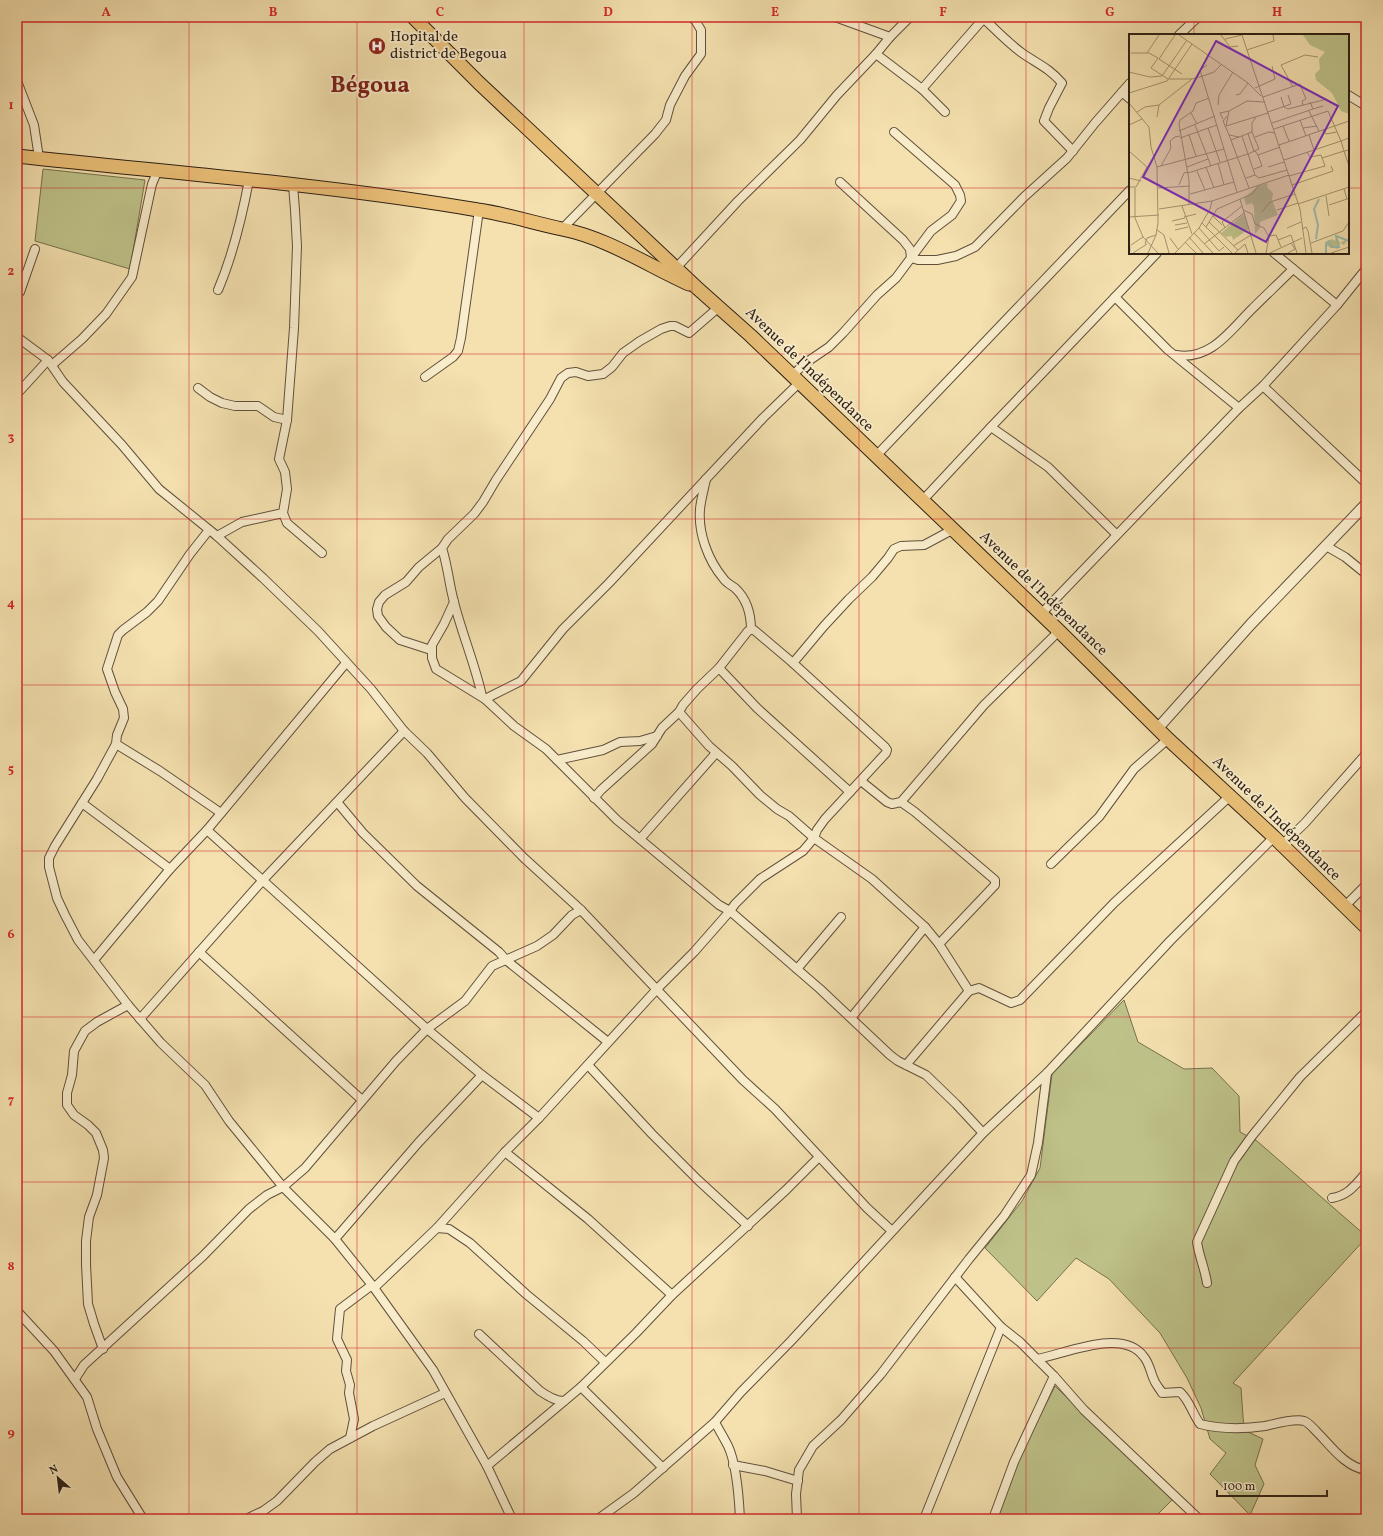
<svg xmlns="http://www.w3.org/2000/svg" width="1383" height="1536" viewBox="0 0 1383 1536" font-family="Vollkorn,serif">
  <rect width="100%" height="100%" fill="#f4e1af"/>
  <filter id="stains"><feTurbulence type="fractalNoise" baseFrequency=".005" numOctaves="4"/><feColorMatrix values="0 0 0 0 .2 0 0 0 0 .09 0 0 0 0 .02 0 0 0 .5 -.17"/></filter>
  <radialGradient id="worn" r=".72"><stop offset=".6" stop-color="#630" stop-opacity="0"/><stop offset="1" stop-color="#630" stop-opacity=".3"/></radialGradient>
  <g fill="#bec289" stroke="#76714f">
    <path d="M 43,169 L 145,180 L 130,269 L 35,241 Z"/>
    <path d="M 1124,1000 L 1138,1042 L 1184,1069 L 1212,1068 L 1239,1096 L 1240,1132 L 1257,1141 L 1366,1236 L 1366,1238 L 1233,1383 L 1241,1388 L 1244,1430 L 1263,1439 L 1255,1465 L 1264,1484 L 1250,1515 L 1210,1474 L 1226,1453 L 1210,1439 L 1201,1408 L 1187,1378 L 1160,1333 L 1109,1279 L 1076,1258 L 1037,1301 L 985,1248 L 1022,1201 L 1040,1168 L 1052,1074 Z"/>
    <path d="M 1055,1386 L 1173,1499 L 1153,1519 L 997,1519 L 1020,1456 Z"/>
  </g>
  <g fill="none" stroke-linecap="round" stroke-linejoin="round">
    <defs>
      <g id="minor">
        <path d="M 835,17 L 890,37"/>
        <path d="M 982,17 C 995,29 1008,43 1022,53 C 1038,64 1049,68 1062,83 L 1049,108 L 1044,121 L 1073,151"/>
        <path d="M 1179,35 L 1198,17"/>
        <path d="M 876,54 L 922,89 L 945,112"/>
        <path d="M 17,81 L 34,125 L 39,158"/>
        <path d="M 922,89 L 984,18"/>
        <path d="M 1122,92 L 1130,99"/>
        <path d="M 1348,95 L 1366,106"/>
        <path d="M 840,182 L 903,240 L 910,249 L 911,258 L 918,260 L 937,260 L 956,256 L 975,247 L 1024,197 L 1067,158 L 1095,123 L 1130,83"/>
        <path d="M 293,185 L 295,210 L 297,246 L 294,328 L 287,420 L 279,459 L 285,472 L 287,489 L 283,513 L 287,523 L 322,553"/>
        <path d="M 562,229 L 655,134 L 666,120 L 670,105 L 685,76 L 701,54 L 701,30 L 695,20 L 690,17"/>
        <path d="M 1274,253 L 1337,305"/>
        <path d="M 677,267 L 738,201 L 800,140 L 837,95 L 876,54 L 890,37 L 910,17"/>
        <path d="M 218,290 C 233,255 242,217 249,180"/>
        <path d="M 17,295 L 20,292 L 35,249"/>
        <path d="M 1115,297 L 1168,350 L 1239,408"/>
        <path d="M 17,337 L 48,360 L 63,382 L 122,445 L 159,489 L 217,536 L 263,578 L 318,631 L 371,689 L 404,731 L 427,753 L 465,798 L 524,858 L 581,910 L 743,1080 L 775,1109 L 867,1208 L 892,1231"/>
        <path d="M 1176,355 C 1210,361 1230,331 1251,310 C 1265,296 1279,283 1293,269"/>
        <path d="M 52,365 L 82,339 L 106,314 L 132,277 L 152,184 L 158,170"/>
        <path d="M 792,376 L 804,364 L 829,347 L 843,333 L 877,295 L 896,278 L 931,231 L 952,215 L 961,201 L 960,195 L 955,185 L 894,132"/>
        <path d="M 425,377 L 453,357 L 458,351 L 461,338 L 479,210"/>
        <path d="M 1263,386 L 1366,483"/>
        <path d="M 198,388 L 210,397 L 222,403 L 235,406 L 258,406 L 274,417 L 287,420"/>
        <path d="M 17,394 L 48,360"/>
        <path d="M 991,427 L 1048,467 L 1116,534"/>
        <path d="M 876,456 L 1130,190"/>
        <path d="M 706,479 C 704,489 701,499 700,509 C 698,533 708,560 723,578 C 726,583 731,585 735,588 C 747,599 751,614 751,630"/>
        <path d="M 923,500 L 991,427 L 1157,253"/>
        <path d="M 209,530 L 190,554 L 158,601 L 147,612 L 123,630 L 118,635 L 107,669 L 115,692 L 123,709 L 124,718 L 117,735 L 116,744 L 97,779 L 55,846 L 49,858 L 49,867 L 57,898 L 65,915 L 78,940 L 128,1005 L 161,1043 L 205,1085 L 229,1121 L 283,1187 L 335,1239 L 372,1285 L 433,1370 L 487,1466 L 512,1519"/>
        <path d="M 217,536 L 242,522 L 283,513"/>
        <path d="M 1326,546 L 1345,557 L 1366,574"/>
        <path d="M 454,602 L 444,624 L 432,645 L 432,658 L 436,669 L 485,699 L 514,726 L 546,749 L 557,760 L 603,750 L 620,742 L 640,741 L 657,736"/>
        <path d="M 1041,614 L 1239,408 L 1263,386 L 1337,305 L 1366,269"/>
        <path d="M 751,630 L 754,630 L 793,663 L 885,747 L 887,750 L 886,753 L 825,819 L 817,830 L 814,838 L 872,879 L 925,927 L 939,944 L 969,991"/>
        <path d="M 431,650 L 400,640 L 386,627 L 378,616 L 377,609 L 379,602 L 385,595 L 406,582 L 419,567 L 442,548"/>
        <path d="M 793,663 L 824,626 L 849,599 L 872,577 L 888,558 L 894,549 L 901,546 L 924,545 L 952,530"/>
        <path d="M 719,668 L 757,708 L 850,792"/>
        <path d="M 482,696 C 475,664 462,634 454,602 C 449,584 448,567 442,548 L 448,539 L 474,514 L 483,502 L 496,480 L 550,399 L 561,378 L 568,373 L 576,372 L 588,376 L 603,374 L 612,367 L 623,353 L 640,341 L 661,329 L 670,326 L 675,326 L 689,333 L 719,307"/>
        <path d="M 485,699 L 521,681 L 563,629 L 609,583 L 763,418 L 799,383"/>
        <path d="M 116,744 L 160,771 L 221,813"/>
        <path d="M 557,760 L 617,820 L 719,905 L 730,911 L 820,989 L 890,1055 L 898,1061 L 926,1075 L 956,1104 L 983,1133"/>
        <path d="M 861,781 L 887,802 L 892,804 L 901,802 L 984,705 L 1059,631"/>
        <path d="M 594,798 L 601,790 L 652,744 L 662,728 L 679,712 L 683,705 L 697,689 L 719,668 L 748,631 L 751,630"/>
        <path d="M 337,802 L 363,833 L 417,886 L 499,952 L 506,960 L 608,1042"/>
        <path d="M 901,802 L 915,812 L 995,880 L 995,885 L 939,944"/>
        <path d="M 82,803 L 170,869"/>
        <path d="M 207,830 L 427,1029 L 482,1075 L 539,1118"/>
        <path d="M 640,839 L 716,753"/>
        <path d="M 1282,845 L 1305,823 L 1366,754"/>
        <path d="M 1051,864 L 1099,817 L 1134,769 L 1168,739"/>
        <path d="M 1344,907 L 1366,885"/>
        <path d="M 199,952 L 362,1100"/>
        <path d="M 94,960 L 170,869 L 207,830 L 346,663"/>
        <path d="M 797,969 L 841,917"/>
        <path d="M 851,1018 L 925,927"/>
        <path d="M 140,1019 L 263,880 L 404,731"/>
        <path d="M 588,1065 L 652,1134 L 698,1180 L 748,1226"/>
        <path d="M 906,1065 L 969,991 L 979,988 L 1011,1003 L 1020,1000 L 1114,903 L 1230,796"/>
        <path d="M 505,1152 L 588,1219 L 672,1295"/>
        <path d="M 1332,1198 C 1349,1195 1355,1185 1366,1173"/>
        <path d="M 437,1228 L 449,1229 L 470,1243 L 526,1294 L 583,1341 L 605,1362"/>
        <path d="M 335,1239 L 419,1142 L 482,1075"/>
        <path d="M 955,1277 L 1001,1327 L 1020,1342 L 1054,1376 L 1084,1410 L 1199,1519"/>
        <path d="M 1207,1283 C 1205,1269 1199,1256 1197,1242 L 1234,1161 L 1252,1136 L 1300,1077 L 1366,1012"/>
        <path d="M 374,1288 L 437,1228 L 505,1152 L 539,1118 L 657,989 L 694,952 L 730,911 L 735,904 L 760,879 L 803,851 L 814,838 L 789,816 L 777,809 L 760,795 L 732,766 L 709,746 L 679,712"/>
        <path d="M 17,1311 L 54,1351 L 87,1397 L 97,1429 L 117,1477 L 143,1519"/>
        <path d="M 479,1334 L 540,1391 C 548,1396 555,1401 564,1401"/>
        <path d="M 103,1349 L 94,1324 L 88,1304 L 86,1264 L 86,1241 L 89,1217 L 97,1195 L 104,1158 L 103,1150 L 96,1133 L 88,1125 L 74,1115 L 67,1105 L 67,1093 L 72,1075 L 74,1051 L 85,1031 L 97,1022 L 128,1005"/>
        <path d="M 1037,1359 C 1065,1354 1123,1327 1144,1357 C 1150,1364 1151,1375 1155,1382 C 1157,1386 1160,1389 1162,1393 L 1180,1392 C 1190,1401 1192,1413 1200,1424 C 1220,1429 1244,1429 1265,1426 C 1274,1424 1295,1418 1304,1421 C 1308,1422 1313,1428 1316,1431 C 1330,1445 1345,1467 1366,1470"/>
        <path d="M 75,1379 L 84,1365 L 203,1256 L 249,1209 L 267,1195 L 283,1187 L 305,1168 L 396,1061 L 427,1029 L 465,1001 L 492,966 L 537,946 L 553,935 L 572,915 L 581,910"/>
        <path d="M 581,1387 L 663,1468"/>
        <path d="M 715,1422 C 719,1430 724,1438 728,1446 C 737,1465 739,1498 740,1519"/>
        <path d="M 350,1438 L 354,1419 L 349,1393 L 350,1385 L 346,1371 L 347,1360 L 337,1339 L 340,1309 L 372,1285"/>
        <path d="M 733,1465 L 765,1471 L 798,1481"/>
        <path d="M 487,1466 L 581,1387 L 636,1333 L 672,1295 L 786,1190 L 819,1157"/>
        <path d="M 246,1519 L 263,1511 L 277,1501 L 315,1462 L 330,1449 L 373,1426 L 445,1393"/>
        <path d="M 598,1519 L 634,1493 L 715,1422 L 741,1392 L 791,1341 L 983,1133 L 1047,1073 L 1170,941 L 1274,837"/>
        <path d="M 797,1519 L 796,1494 L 799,1470 L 813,1446 L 841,1420 L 881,1374 L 969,1259 L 1004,1216 L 1031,1175 L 1038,1143 L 1047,1073"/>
        <path d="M 924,1519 L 1001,1327"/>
        <path d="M 993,1519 L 1014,1462 L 1054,1376"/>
      </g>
      <path id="tertiary" d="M 1158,728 L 1251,624 L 1366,504"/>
      <g id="primary">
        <path d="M 413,17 L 479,83 L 696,287 L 751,336 L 1059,631 L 1168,739 L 1274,837 L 1366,927"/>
        <path d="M 17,156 C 171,173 325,184 478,210 C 506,214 534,223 562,229 C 607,238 647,265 689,284"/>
      </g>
    </defs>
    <use href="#minor" stroke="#60503c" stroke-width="10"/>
    <use href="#tertiary" stroke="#60503c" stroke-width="12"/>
    <use href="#primary" stroke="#2e2015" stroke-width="15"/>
    <use href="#minor" stroke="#f8eccb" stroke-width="8"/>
    <use href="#tertiary" stroke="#f8eccb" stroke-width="10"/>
    <use href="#primary" stroke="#eac078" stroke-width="13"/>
  </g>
  <path fill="none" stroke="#d62828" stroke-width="1" stroke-opacity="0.55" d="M 189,17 L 189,1519M 357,17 L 357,1519M 524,17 L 524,1519M 692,17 L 692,1519M 859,17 L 859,1519M 1026,17 L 1026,1519M 1194,17 L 1194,35M 17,188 L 1130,188M 1348,188 L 1366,188M 1194,253 L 1194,1519M 17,354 L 1366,354M 17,519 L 1366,519M 17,685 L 1366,685M 17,851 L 1366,851M 17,1017 L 1366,1017M 17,1182 L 1366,1182M 17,1348 L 1366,1348"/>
  <defs>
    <symbol id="hospital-disc" viewBox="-11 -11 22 22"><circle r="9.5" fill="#8f2418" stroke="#f8eccb"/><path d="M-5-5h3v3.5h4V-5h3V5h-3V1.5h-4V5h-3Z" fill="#fff"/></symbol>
  </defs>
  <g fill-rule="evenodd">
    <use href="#hospital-disc" x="367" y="36" width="20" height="20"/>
  </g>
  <g text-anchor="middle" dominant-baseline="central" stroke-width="3.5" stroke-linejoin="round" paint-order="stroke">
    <g font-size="15" fill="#2e2015" stroke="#f8eccb" text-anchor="start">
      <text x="390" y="37">Hopital de<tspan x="390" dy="17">district de Begoua</tspan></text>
    </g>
    <g font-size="15" fill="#2e2015" stroke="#f8eccb">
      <text transform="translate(809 370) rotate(44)">Avenue de l'Indépendance</text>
      <text transform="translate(1043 594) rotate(44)">Avenue de l'Indépendance</text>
      <text transform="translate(1276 819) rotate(44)">Avenue de l'Indépendance</text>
    </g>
    <g font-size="23" font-weight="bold" fill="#7a1f14" stroke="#f8eccb">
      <text x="370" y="86">Bégoua</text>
    </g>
  </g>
  <g transform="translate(1129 34)">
    <rect width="220" height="220" fill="#f4e1af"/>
    <path d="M 174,1 L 220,1 L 220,80 L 212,77 L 203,59 L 187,46 L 186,40 L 191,35 L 190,25 L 196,18 L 181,11 ZM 139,149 L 138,153 L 144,159 L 143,166 L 149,181 L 131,188 L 131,194 L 126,200 L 125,173 L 123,169 L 117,171 L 115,164 L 129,152 ZM 115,180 L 120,195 L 104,206 L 103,202 L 97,203 L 92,199 ZM 207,203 L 211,209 L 216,206 L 218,207 L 215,211 L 211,209 L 209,215 L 198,212 L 197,209 L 203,205 L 206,207 Z" fill="#bec289"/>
    <path fill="none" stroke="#9cbdad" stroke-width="2" d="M 187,205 L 189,191 L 185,175 L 190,165M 197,219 L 197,209 L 200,207 L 202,213 L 210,213 L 207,202 L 220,207"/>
    <path fill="none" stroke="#a59471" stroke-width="1" d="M 46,1 L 30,25 L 53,40M 50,1 L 119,49 L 132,62M 92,1 L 101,13 L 109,12M 113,1 L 171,175 L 177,219M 96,5 L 113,1M 118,16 L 145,7 L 144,1M 2,19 L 20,19 L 29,24 L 22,34 L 39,45M 18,19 L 30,1M 78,31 L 71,36 L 108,158M 0,38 L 21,43 L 33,42 L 58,6M 74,42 L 85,38 L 93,30M 40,45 L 63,45 L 74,42M 164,53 L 152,31 L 176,21 L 189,23M 126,54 L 146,45 L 143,32M 0,59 L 38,47 L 63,10M 107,61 L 111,60 L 119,49M 134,63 L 171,50 L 177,65 L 173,67 L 174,71M 152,63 L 155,73 L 159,75 L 198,65M 181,68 L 184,75 L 194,72M 0,69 L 20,93 L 22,113 L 28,133 L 29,189 L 27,201 L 18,204 L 16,210M 89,71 L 90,61 L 104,38M 180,77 L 190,97M 8,78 L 16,73 L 30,71M 139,78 L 162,70 L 159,61M 62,79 L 68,90M 98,82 L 94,87 L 100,101 L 110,103M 28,83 L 30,71 L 63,45M 94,85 L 91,79 L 100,77M 171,86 L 177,102M 143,89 L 184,75M 0,91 L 13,85M 66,91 L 82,132M 97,92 L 100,77 L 118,67 L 136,68M 97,92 L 139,79M 154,92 L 160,107M 79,94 L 91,128M 174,94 L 188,92M 145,95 L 199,77 L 212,107 L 220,104M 194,96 L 197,100 L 208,98M 50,97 L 86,82M 119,100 L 125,117M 60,101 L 67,122M 100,101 L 120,154M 180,101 L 185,116M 126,103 L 140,98 L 146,99M 51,104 L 88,91M 102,106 L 123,98M 150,111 L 220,87M 0,117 L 18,133 L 7,153 L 0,153M 126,117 L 129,121 L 151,113M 193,124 L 215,117 L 220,132M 155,126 L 212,107 L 215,117 L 220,116M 89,129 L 95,151M 32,132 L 42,114 L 41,107 L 46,103 L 51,102M 28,133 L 95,115M 58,133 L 79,125M 77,133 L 85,154M 139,133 L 155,128M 125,135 L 133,132 L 129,121M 68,137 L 76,156M 59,139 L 119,120 L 113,102M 126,141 L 119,120 L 130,115 L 123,98 L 123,89 L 127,83M 160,142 L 196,132 L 192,121 L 181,123 L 178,118M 0,144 L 12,147M 117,144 L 126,141 L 130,144 L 158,136M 50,151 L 55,139 L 59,138M 163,151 L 204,137 L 202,132M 6,154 L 6,184 L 14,203 L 29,219M 29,154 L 61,152M 215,155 L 218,165 L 220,164M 61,160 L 105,148M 197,162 L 200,182M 111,165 L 127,219M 169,170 L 220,153M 60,171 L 60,146 L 50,90 L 51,86 L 64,77 L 67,69 L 80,64M 200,171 L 218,165M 53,172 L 63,200M 30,175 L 83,167 L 160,141M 114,176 L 123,180 L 126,190 L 135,194 L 140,203 L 137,219M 148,176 L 169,169M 133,178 L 141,168 L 166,160M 84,182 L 93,191M 0,183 L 30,181M 55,183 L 67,180M 43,187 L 56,184M 80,188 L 109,216M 73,189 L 103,219M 46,191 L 58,189M 77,193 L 88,175 L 123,160 L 129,152M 70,194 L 90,217 L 95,213M 96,194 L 93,188 L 113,172M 158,194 L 172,188M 173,195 L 177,193 L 179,197 L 183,219M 28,196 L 35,201 L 40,219M 46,196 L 59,193M 65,199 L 84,219M 0,200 L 1,217M 140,202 L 147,201 L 152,213M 60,203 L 74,219M 41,204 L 49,215M 149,206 L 162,201 L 168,219M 56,208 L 67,219M 182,209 L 214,197 L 220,188M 75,210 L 115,179M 2,211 L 14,203M 104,212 L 122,201M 4,219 L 18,210M 19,219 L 27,201M 46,219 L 70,194 L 81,175 L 83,167M 106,219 L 116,210 L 119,219M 141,219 L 173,204M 159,219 L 166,215 L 162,209M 202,219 L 220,213"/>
    <path fill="#7b2cbf" fill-opacity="0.15" stroke="#7b2cbf" stroke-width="2" d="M 87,7 L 209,72 L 137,208 L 14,143 Z"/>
    <rect width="220" height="220" fill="none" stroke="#2e2015" stroke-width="2"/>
  </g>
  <rect width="1383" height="1536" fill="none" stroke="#f4e1af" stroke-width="44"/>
  <g transform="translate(58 1478) rotate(332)" stroke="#f8eccb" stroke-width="3" paint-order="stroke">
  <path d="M0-3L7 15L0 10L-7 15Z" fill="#2e2015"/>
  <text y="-6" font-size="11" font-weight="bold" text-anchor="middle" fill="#2e2015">N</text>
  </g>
  <path d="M1217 1490v6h110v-6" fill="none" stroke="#2e2015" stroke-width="2"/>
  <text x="1223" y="1490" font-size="12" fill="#2e2015" stroke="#f8eccb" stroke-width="3" paint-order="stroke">100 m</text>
  <rect x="22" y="22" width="1339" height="1492" fill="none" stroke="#d62828" stroke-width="1.5"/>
  <g font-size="13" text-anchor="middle" font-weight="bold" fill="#d62828">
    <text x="106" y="16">A</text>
    <text x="273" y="16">B</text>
    <text x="440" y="16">C</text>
    <text x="608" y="16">D</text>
    <text x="775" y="16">E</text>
    <text x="943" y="16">F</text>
    <text x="1110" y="16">G</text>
    <text x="1277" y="16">H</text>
    <text x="11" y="109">1</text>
    <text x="11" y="275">2</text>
    <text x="11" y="441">3</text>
    <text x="11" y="607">4</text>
    <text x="11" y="773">5</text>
    <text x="11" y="938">6</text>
    <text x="11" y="1104">7</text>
    <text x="11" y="1270">8</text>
    <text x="11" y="1436">9</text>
  </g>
  <rect width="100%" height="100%" filter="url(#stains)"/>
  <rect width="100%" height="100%" fill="url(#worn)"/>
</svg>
